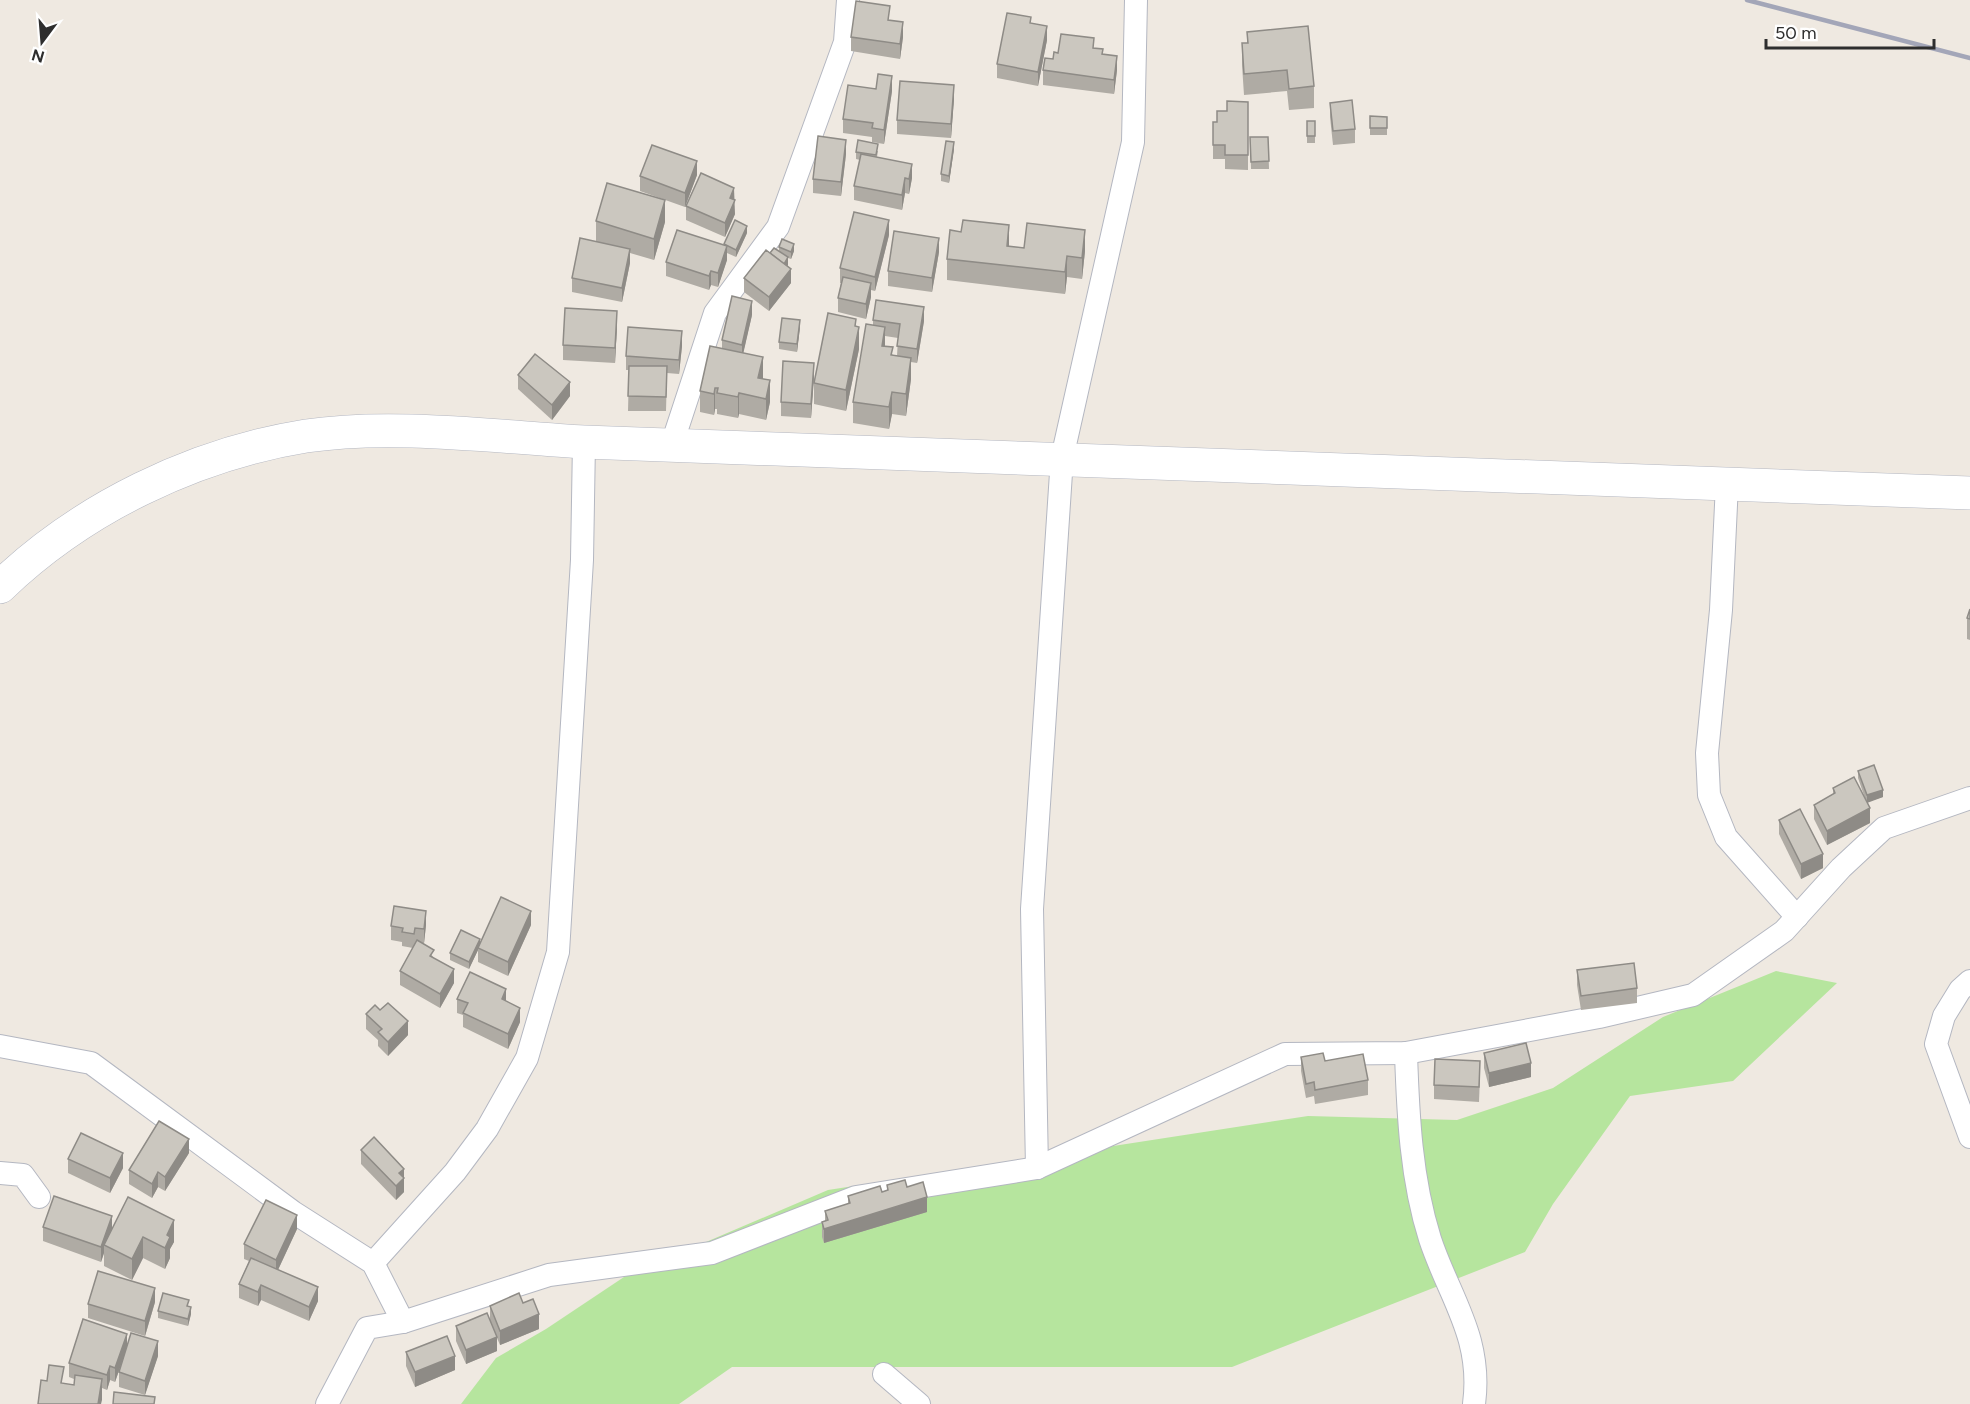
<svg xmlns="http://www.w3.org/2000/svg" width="1970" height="1404" viewBox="0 0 1970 1404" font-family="Figtree,sans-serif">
  <rect width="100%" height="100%" fill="#efe9e1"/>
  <path fill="#b6e59e" d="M 1776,971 L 1837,983 L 1733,1081 L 1630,1096 L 1553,1204 L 1525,1252 L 1232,1367 L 732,1367 L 679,1404 L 461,1404 L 496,1358 L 546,1329 L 624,1277 L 828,1190 L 1308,1116 L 1457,1120 L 1553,1088 L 1663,1017 Z"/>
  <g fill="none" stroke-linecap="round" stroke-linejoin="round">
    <defs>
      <g id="street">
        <path d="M 672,444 L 715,313 L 778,227 L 845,42 L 848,0"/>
        <path d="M 1727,484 L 1721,610 L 1707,753 L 1709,795 L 1726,837 L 1797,917"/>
        <path d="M 1970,981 L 1960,990 L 1944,1016 L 1936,1044 L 1970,1137"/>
        <path d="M 0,1046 L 91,1063 L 293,1212 L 373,1263 L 403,1322"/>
        <path d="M 1406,1053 C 1408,1115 1411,1179 1430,1239 C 1449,1297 1483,1337 1474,1404"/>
        <path d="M 1037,1168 L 1032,909 L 1062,458 L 1133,142 L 1136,0"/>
        <path d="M 0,1173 L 23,1175 L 39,1197"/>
        <path d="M 373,1263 L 455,1172 L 487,1129 L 527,1058 L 558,952 L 582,560 L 584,442"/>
        <path d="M 884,1374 L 919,1404"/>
        <path d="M 327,1404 L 367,1328 L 403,1322 L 549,1275 L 712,1253 L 856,1197 L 1037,1168 L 1285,1054 L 1406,1053 L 1599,1017 L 1693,995 L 1784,931 L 1841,868 L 1884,828 L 1970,798"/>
      </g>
      <path id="secondary" d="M 0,587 C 82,508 194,454 306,436 C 391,423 498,437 584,442 L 1970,493"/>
    </defs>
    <use href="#street" stroke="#b4b7c1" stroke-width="24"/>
    <use href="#secondary" stroke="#b4b7c1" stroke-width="34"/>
    <use href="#street" stroke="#fff" stroke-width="22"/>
    <use href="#secondary" stroke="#fff" stroke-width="33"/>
    <path stroke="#a3a6b8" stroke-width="4.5" d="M 1747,0 L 1970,58"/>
  </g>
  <g fill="#afaba4" fill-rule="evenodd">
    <path d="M 890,20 L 903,37 L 900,59 L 851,51 L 851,37 Z"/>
    <path d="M 1031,23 L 1047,40 L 1038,86 L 997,78 L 997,64 Z"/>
    <path d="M 1247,32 L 1314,86 L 1314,108 L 1289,110 L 1287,91 L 1244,95 L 1242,65 L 1242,43 L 1247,43 Z"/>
    <path d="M 1094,48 L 1103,54 L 1117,70 L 1114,94 L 1043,85 L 1043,70 L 1058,53 Z"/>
    <path d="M 892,91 L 884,144 L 872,142 L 872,137 L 843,133 L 843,119 Z"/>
    <path d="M 954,99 L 951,138 L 897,134 L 897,120 Z"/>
    <path d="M 1248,102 L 1248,170 L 1225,169 L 1225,159 L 1213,159 L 1213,122 L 1217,122 L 1227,111 Z"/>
    <path d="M 1330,103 L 1355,129 L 1355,143 L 1333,145 L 1330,117 Z"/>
    <path d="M 1370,116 L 1387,117 L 1387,135 L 1370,135 Z"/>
    <rect x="1307" y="121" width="8" height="22"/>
    <path d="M 1250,137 L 1268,137 L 1269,169 L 1251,169 Z"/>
    <path d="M 954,149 L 949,183 L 941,181 L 941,174 Z"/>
    <path d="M 878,151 L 877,157 L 912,178 L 909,194 L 905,193 L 902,210 L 854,200 L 854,186 L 860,160 L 856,159 L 856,152 Z"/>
    <path d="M 846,154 L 841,196 L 813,193 L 813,179 Z"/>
    <path d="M 697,175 L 685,207 L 640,191 L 640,176 Z"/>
    <path d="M 686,206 L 735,214 L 725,237 L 686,220 Z"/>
    <path d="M 596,221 L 665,222 L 654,260 L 630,253 L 630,263 L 622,302 L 572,292 L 572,278 L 596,241 Z"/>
    <path d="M 747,233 L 736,257 L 727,253 L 727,260 L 718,287 L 711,285 L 709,290 L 666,276 L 666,262 L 724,245 Z"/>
    <path d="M 889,235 L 875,291 L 871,290 L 871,297 L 866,319 L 838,312 L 838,298 L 841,283 L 840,283 L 840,268 Z"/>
    <path d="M 779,247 L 794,251 L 791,259 L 788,258 L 788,265 L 787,266 L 791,283 L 769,311 L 744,292 L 744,278 L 770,253 L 779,251 Z"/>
    <path d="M 1009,247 L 1024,248 L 1085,251 L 1082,279 L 1067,277 L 1065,294 L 947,280 L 947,259 Z"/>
    <path d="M 939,252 L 932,292 L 888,286 L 888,271 Z"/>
    <path d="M 752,315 L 743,353 L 763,379 L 770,402 L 766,420 L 739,414 L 738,418 L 717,414 L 717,409 L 715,409 L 714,415 L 700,412 L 700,391 L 722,349 L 722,340 Z"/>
    <path d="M 873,320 L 924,321 L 917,363 L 911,362 L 911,379 L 906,416 L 892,414 L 889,429 L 853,423 L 853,402 L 873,325 ZM 885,336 L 898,338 L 897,356 L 893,355 L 885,346 Z"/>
    <path d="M 617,326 L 615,363 L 563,360 L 563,345 Z"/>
    <path d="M 800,327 L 797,352 L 779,349 L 779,342 Z"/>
    <path d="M 856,327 L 859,349 L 846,411 L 814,404 L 814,383 Z"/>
    <path d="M 682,346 L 679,374 L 667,373 L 666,411 L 628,411 L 629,370 L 626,370 L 626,356 Z"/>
    <path d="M 518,375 L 570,396 L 552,420 L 518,389 Z"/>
    <path d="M 814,377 L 811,418 L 781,416 L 781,402 Z"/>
    <path d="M 1970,609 L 1970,640 L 1967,639 L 1967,618 Z"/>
    <path d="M 1858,771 L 1883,797 L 1867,802 L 1870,823 L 1827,845 L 1814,819 L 1814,805 L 1833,795 L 1833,788 L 1866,801 L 1858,778 Z"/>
    <path d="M 1779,820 L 1823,868 L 1801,879 L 1779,834 Z"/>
    <path d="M 426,925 L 424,943 L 422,943 L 454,983 L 440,1008 L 400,985 L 400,971 L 413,948 L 402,946 L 402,942 L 391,940 L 391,926 Z"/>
    <path d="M 531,925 L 508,976 L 478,962 L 478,950 L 469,969 L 450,960 L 450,953 L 480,944 Z"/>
    <path d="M 1577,970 L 1637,988 L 1637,1003 L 1581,1010 L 1577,985 Z"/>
    <path d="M 457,999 L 506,1001 L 520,1022 L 508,1049 L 463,1027 L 463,1015 L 457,1013 Z"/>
    <path d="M 366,1014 L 408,1035 L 388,1056 L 378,1046 L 378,1040 L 366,1029 Z"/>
    <path d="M 1484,1053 L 1531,1077 L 1489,1087 L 1484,1068 Z"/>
    <path d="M 1301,1057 L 1325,1061 L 1368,1080 L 1368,1095 L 1315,1104 L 1314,1096 L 1306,1098 L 1301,1071 Z"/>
    <path d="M 1480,1076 L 1479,1102 L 1434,1099 L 1434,1085 Z"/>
    <path d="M 361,1150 L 404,1169 L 404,1192 L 396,1200 L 361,1164 Z"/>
    <path d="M 189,1153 L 165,1191 L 158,1187 L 152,1198 L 129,1184 L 129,1170 Z"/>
    <path d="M 68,1159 L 123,1168 L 110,1193 L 68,1173 Z"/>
    <path d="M 887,1185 L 907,1187 L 927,1212 L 824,1243 L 822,1237 L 822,1222 L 825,1221 L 825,1211 L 848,1204 L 848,1196 L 882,1192 L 887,1191 Z"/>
    <path d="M 43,1227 L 112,1229 L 174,1242 L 170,1249 L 170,1258 L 165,1269 L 143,1258 L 132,1280 L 104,1266 L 104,1253 L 101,1262 L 43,1241 Z"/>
    <path d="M 297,1229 L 278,1270 L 318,1301 L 309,1321 L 261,1300 L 258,1306 L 239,1298 L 239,1284 L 249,1261 L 244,1259 L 244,1244 Z"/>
    <path d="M 155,1302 L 145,1336 L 88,1318 L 88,1304 Z"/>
    <path d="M 523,1303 L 539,1329 L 500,1345 L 497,1338 L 497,1351 L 466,1364 L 456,1341 L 456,1326 L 490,1320 L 490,1306 Z"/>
    <path d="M 189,1307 L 191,1314 L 188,1326 L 158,1318 L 158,1311 Z"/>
    <path d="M 127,1348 L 158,1356 L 145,1395 L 119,1387 L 119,1372 L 126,1349 L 115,1382 L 110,1380 L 107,1390 L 102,1388 L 102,1400 L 74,1385 L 74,1379 L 69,1377 L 69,1363 Z"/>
    <path d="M 406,1352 L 455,1370 L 415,1387 L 406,1366 Z"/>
  </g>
  <g fill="#8e8b86">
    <path d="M 903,22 L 903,37 L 900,59 L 900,44 Z"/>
    <path d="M 1047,26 L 1047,40 L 1038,86 L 1038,72 Z"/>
    <path d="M 1117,56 L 1117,70 L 1114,94 L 1114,80 Z"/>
    <path d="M 892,76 L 892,91 L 884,144 L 884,130 Z"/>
    <path d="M 954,85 L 954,99 L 951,138 L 951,124 Z"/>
    <path d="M 846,140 L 846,154 L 841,196 L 841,182 Z"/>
    <path d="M 954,142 L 954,149 L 949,183 L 949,176 Z"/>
    <path d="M 697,161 L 697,175 L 685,207 L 685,193 Z"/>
    <path d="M 912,164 L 912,178 L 909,194 L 909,179 Z"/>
    <path d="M 905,178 L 905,193 L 902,210 L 902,195 Z"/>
    <path d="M 734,188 L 735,214 L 725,237 L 725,223 L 730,198 Z"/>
    <path d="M 665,200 L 665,222 L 654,260 L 654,239 Z"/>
    <path d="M 889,220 L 889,235 L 875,291 L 875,277 Z"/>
    <path d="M 1009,225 L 1009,247 L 1007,267 L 1007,246 Z"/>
    <path d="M 747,226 L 747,233 L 736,257 L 736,250 Z"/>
    <path d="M 1085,230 L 1085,251 L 1082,279 L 1082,258 Z"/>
    <path d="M 939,238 L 939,252 L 932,292 L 932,278 Z"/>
    <path d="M 794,244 L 794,251 L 791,259 L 791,252 Z"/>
    <path d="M 727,246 L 727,260 L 718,287 L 718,273 Z"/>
    <path d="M 630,249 L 630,263 L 622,302 L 622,288 Z"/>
    <path d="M 1067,256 L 1067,277 L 1065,294 L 1065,272 Z"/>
    <path d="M 788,257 L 788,265 L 781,275 L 781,267 Z"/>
    <path d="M 791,269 L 791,283 L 769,311 L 769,297 Z"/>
    <path d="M 711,271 L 711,285 L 709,290 L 709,276 Z"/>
    <path d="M 871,283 L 871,297 L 866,319 L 866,304 Z"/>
    <path d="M 752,301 L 752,315 L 742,359 L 742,345 Z"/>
    <path d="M 924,307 L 924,321 L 917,363 L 917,349 Z"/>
    <path d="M 617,311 L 617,326 L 615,363 L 615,348 Z"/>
    <path d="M 800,320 L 800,327 L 797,352 L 797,344 Z"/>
    <path d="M 859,327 L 859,349 L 846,411 L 846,390 Z"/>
    <path d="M 885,327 L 885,348 L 882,346 Z"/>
    <path d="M 682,331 L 682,346 L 679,374 L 679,360 Z"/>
    <path d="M 763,357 L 763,379 L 758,399 L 758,378 Z"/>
    <path d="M 911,358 L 911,379 L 906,416 L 906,394 Z"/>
    <path d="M 814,363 L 814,377 L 811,418 L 811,404 Z"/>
    <path d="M 770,380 L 770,402 L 766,420 L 766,399 Z"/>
    <path d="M 570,382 L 570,396 L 552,420 L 552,405 Z"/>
    <path d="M 715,388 L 715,409 L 714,415 L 714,394 Z"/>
    <path d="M 892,392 L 892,414 L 889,429 L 889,407 Z"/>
    <path d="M 739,393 L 739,414 L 738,418 L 738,397 Z"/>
    <path d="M 1883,790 L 1883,797 L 1867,803 L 1867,795 Z"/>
    <path d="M 1870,808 L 1870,823 L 1827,845 L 1827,831 Z"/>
    <path d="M 1823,854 L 1823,868 L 1801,879 L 1801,864 Z"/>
    <path d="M 426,911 L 426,925 L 424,943 L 424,929 Z"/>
    <path d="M 531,911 L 531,925 L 508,976 L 508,962 Z"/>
    <path d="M 480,939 L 480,947 L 478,948 L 478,950 L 469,969 L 469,962 Z"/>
    <path d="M 454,969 L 454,983 L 440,1008 L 440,994 Z"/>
    <path d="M 506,989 L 506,1003 L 502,999 Z"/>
    <path d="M 520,1008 L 520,1022 L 508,1049 L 508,1034 Z"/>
    <path d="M 408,1021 L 408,1035 L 388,1056 L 388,1042 Z"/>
    <path d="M 1531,1063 L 1531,1077 L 1489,1087 L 1489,1073 Z"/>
    <path d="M 189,1139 L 189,1153 L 165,1191 L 165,1177 Z"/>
    <path d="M 123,1153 L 123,1168 L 110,1193 L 110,1178 Z"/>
    <path d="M 404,1169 L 404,1192 L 396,1200 L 396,1186 L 399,1173 Z"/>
    <path d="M 158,1172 L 158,1187 L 152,1198 L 152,1184 Z"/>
    <path d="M 927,1197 L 927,1212 L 824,1243 L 824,1229 Z"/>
    <path d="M 297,1215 L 297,1229 L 276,1274 L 276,1260 Z"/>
    <path d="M 112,1216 L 112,1231 L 104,1245 L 104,1253 L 101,1262 L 101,1247 Z"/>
    <path d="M 174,1220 L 174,1242 L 170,1249 L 170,1258 L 165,1269 L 165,1248 L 167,1235 Z"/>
    <path d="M 143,1237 L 143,1258 L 132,1280 L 132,1259 Z"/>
    <path d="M 261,1285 L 261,1300 L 258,1306 L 258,1292 Z"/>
    <path d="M 318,1287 L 318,1301 L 309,1321 L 309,1307 Z"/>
    <path d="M 155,1288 L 155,1302 L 145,1336 L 145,1321 Z"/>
    <path d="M 191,1307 L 191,1314 L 188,1326 L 188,1319 Z"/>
    <path d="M 539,1314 L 539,1329 L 500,1345 L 500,1331 Z"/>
    <path d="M 127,1334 L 127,1348 L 115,1382 L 115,1368 Z"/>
    <path d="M 497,1337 L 497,1351 L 466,1364 L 466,1350 Z"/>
    <path d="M 158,1341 L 158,1356 L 145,1395 L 145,1381 Z"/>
    <path d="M 455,1356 L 455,1370 L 415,1387 L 415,1372 Z"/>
    <path d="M 110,1366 L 110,1380 L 107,1390 L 107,1375 Z"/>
    <path d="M 102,1379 L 102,1400 L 101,1404 L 98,1404 Z"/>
  </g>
  <g fill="#cbc7bf" stroke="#8e8b86" stroke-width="1.5">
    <path d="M 856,1 L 890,6 L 888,20 L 903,22 L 900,44 L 851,37 Z"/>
    <path d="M 1007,13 L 1031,17 L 1030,23 L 1047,26 L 1038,72 L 997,64 Z"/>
    <path d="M 1308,26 L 1314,86 L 1289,89 L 1287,70 L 1244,74 L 1242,43 L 1248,43 L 1247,32 Z"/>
    <path d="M 1061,34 L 1094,38 L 1093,48 L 1103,49 L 1102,54 L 1117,56 L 1114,80 L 1043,70 L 1045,58 L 1053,59 L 1054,52 L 1058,53 Z"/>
    <path d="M 878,74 L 892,76 L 884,130 L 872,128 L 873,123 L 843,119 L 848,85 L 876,89 Z"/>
    <path d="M 900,81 L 954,85 L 951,124 L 897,120 Z"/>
    <path d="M 1352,100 L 1355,129 L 1333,131 L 1330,103 Z"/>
    <path d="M 1227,101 L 1248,102 L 1248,155 L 1225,155 L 1225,145 L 1213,145 L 1213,122 L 1217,122 L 1217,111 L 1227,111 Z"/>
    <path d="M 1370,116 L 1387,117 L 1387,128 L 1370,128 Z"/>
    <rect x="1307" y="121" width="8" height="15"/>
    <path d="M 818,136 L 846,140 L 841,182 L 813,179 Z"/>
    <path d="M 1250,137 L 1268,137 L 1269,161 L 1251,162 Z"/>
    <path d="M 858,140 L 878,144 L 876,155 L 856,152 Z"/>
    <path d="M 946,141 L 954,142 L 949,176 L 941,174 Z"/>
    <path d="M 652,145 L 697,161 L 685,193 L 640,176 Z"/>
    <path d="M 861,154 L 912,164 L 909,179 L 905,178 L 902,195 L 854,186 Z"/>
    <path d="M 701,173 L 734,188 L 730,198 L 735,200 L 725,223 L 686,206 Z"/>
    <path d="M 607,183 L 665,200 L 654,239 L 596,221 Z"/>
    <path d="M 854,212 L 889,220 L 875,277 L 840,268 Z"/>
    <path d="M 735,220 L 747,226 L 736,250 L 724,244 Z"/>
    <path d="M 963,220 L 1009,225 L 1007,246 L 1024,248 L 1027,223 L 1085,230 L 1082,258 L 1067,256 L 1065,272 L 947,259 L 950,230 L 961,232 Z"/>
    <path d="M 677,230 L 727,246 L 718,273 L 711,271 L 709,276 L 666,262 Z"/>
    <path d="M 894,231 L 939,238 L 932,278 L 888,271 Z"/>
    <path d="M 580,238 L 630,249 L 622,288 L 572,278 Z"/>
    <path d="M 782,239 L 794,244 L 791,252 L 779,247 Z"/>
    <path d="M 774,248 L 788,257 L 784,264 L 770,253 Z"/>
    <path d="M 766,250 L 791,269 L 769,297 L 744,278 Z"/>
    <path d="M 843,277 L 871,283 L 866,304 L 838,298 Z"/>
    <path d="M 732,296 L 752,301 L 742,345 L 722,340 Z"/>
    <path d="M 876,300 L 924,307 L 917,349 L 897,346 L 900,324 L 873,320 Z"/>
    <path d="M 565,308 L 617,311 L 615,348 L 563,345 Z"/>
    <path d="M 828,313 L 856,319 L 855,326 L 859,327 L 846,390 L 814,383 Z"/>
    <path d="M 782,318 L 800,320 L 797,344 L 779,342 Z"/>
    <path d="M 866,324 L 885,327 L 882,346 L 893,347 L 891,355 L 911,358 L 906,394 L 892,392 L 889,407 L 853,402 Z"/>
    <path d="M 628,327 L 682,331 L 679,360 L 626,356 Z"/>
    <path d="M 710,346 L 763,357 L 758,378 L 770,380 L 766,399 L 739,393 L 738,397 L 717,393 L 718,388 L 715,388 L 714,394 L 700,391 Z"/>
    <path d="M 535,354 L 570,382 L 552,405 L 518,375 Z"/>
    <path d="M 783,361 L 814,363 L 811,404 L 781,402 Z"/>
    <path d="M 629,366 L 667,366 L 666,397 L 628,396 Z"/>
    <path d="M 1970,609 L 1970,619 L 1967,618 Z"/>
    <path d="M 1874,765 L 1883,790 L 1867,795 L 1858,771 Z"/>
    <path d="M 1854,777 L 1870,808 L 1827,831 L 1814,805 L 1835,793 L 1833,788 Z"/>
    <path d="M 1800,809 L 1823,854 L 1801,864 L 1779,820 Z"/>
    <path d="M 501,897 L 531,911 L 508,962 L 478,948 Z"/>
    <path d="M 394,906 L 426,911 L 424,929 L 415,928 L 414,934 L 402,932 L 403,928 L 391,926 Z"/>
    <path d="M 461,930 L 480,939 L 469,962 L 450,953 Z"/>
    <path d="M 417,940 L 434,950 L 430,956 L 454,969 L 440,994 L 400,971 Z"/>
    <path d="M 1634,963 L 1637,988 L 1581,996 L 1577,970 Z"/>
    <path d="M 470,972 L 506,989 L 502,999 L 520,1008 L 508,1034 L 463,1013 L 468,1003 L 457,999 Z"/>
    <path d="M 388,1003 L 408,1021 L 388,1042 L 378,1032 L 382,1029 L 366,1014 L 375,1005 L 380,1010 Z"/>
    <path d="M 1526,1043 L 1531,1063 L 1489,1073 L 1484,1053 Z"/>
    <path d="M 1323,1053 L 1325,1061 L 1363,1054 L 1368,1080 L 1315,1090 L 1314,1082 L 1306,1084 L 1301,1057 Z"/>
    <path d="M 1435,1059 L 1480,1061 L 1479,1087 L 1434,1085 Z"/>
    <path d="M 159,1121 L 189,1139 L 165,1177 L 158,1172 L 152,1184 L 129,1170 Z"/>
    <path d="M 81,1133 L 123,1153 L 110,1178 L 68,1159 Z"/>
    <path d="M 374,1137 L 404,1169 L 399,1173 L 404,1178 L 396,1186 L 361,1150 Z"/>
    <path d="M 905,1180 L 907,1187 L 923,1182 L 927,1197 L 824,1229 L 822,1222 L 828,1220 L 825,1211 L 850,1203 L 848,1196 L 880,1186 L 882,1192 L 888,1190 L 887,1185 Z"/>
    <path d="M 54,1196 L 112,1216 L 101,1247 L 43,1227 Z"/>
    <path d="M 128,1197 L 174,1220 L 167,1235 L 170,1237 L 165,1248 L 143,1237 L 132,1259 L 104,1245 Z"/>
    <path d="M 266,1200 L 297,1215 L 276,1260 L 244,1244 Z"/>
    <path d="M 251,1258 L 318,1287 L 309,1307 L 261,1285 L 258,1292 L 239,1284 Z"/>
    <path d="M 98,1271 L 155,1288 L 145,1321 L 88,1304 Z"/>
    <path d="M 163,1293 L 189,1300 L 187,1306 L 191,1307 L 188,1319 L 158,1311 Z"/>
    <path d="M 519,1293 L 523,1303 L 533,1299 L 539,1314 L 500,1331 L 490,1306 Z"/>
    <path d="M 487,1313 L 497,1337 L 466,1350 L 456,1326 Z"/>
    <path d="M 83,1319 L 127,1334 L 115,1368 L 110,1366 L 107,1375 L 69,1363 Z"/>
    <path d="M 131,1333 L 158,1341 L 145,1381 L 119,1372 Z"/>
    <path d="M 447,1336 L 455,1356 L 415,1372 L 406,1352 Z"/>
    <path d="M 49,1365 L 64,1367 L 61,1383 L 74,1385 L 75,1375 L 102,1379 L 98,1404 L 38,1404 L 41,1380 L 47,1381 Z"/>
    <path d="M 114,1392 L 155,1397 L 154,1404 L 113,1404 Z"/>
  </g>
  <g transform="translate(42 42) rotate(196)" stroke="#ffffff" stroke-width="4.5" paint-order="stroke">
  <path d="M0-4.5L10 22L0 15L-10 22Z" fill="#2e2e2e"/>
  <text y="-9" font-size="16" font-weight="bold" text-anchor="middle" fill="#2e2e2e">N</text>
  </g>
  <path d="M1766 39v9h168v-9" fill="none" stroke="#2e2e2e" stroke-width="3"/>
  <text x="1775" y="39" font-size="18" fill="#2e2e2e" stroke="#ffffff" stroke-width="4.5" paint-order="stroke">50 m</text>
</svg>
